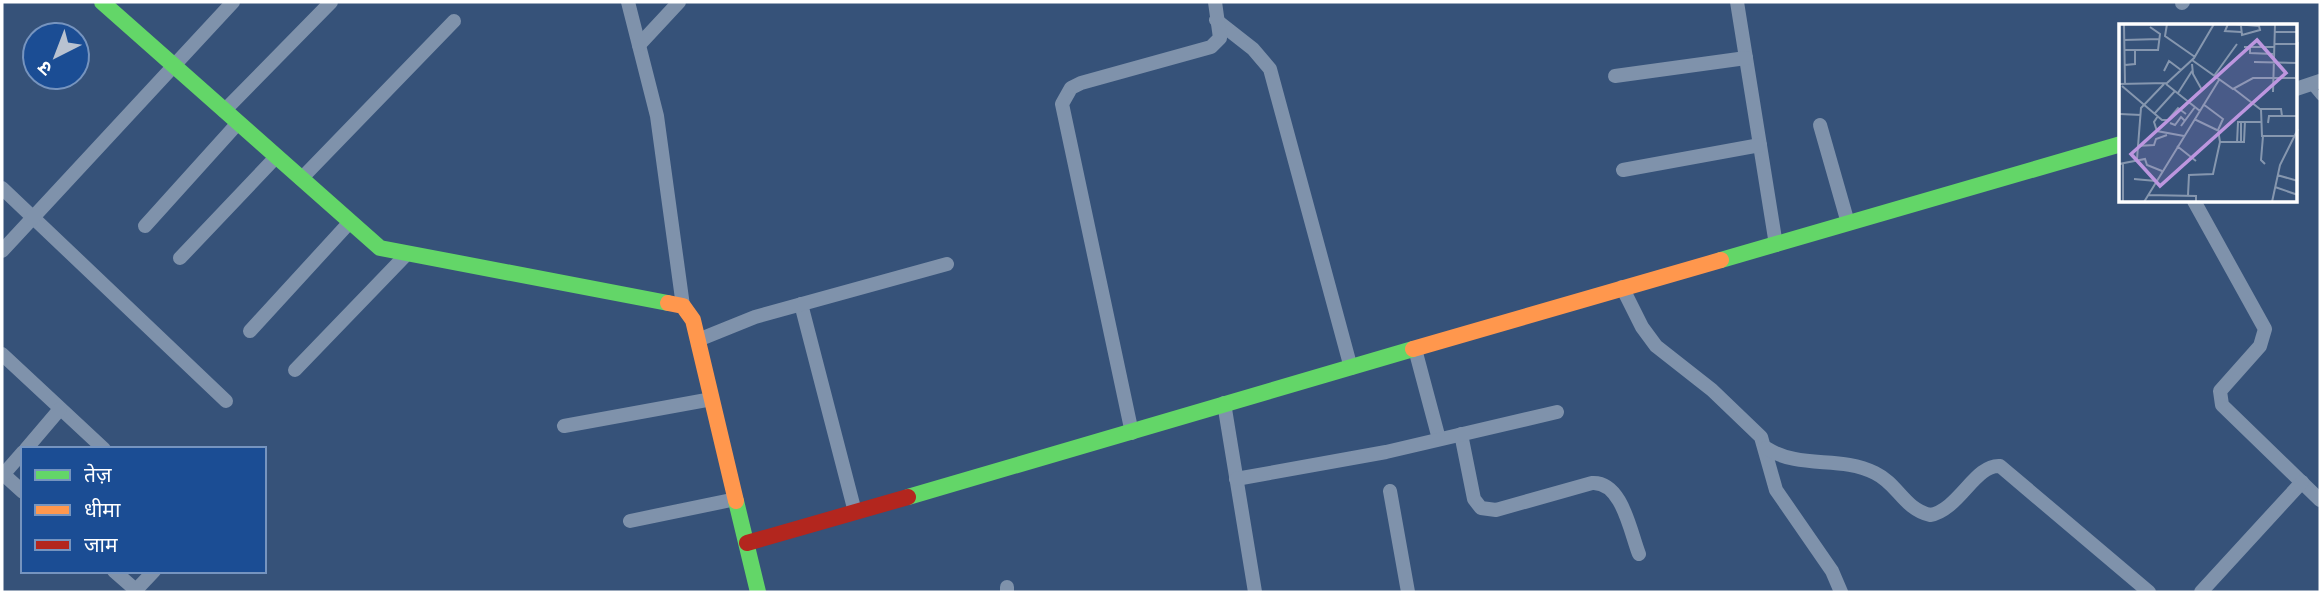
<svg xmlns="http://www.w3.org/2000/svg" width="2322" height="594" viewBox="0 0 2322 594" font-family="'IBM Plex Sans','Noto Sans Devanagari',sans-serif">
  <rect width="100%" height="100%" fill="#365279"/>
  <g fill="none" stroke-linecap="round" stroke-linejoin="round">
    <path stroke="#7f92ab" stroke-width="7" d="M 2310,85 L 2320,97"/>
    <g stroke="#7f92ab" stroke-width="14">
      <path d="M 628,2 L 657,116 L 683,306"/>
      <path d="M 1737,2 L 1776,245"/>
      <path d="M 2182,3 L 2183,2"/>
      <path d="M 1216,20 L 1253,49 L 1270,69 L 1351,368"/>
      <path d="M 639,45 L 679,2"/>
      <path d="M 1615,76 L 1746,58"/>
      <path d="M 2296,89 L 2320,81"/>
      <path d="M 224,111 L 331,2"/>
      <path d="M 1820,125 L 1848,223"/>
      <path d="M 1623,170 L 1760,145"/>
      <path d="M 301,179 L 454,21"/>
      <path d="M 2,188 L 226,401"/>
      <path d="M 2194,201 L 2265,329 L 2260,346 L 2220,391 L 2222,405 L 2320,500"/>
      <path d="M 145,226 L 238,123"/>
      <path d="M 2,251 L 233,2"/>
      <path d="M 180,258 L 276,157"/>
      <path d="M 1622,287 L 1642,327 L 1656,346 L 1712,390 L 1761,437 L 1776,490 L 1832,571 L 1841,592"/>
      <path d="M 801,304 L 855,512"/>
      <path d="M 250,331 L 349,223"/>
      <path d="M 698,340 L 755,317 L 947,264"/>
      <path d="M 1415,349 L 1439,439"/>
      <path d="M 2,354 L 104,449"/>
      <path d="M 295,370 L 406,255"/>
      <path d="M 1224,403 L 1255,592"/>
      <path d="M 564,426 L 712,399"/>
      <path d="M 1132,433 L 1062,104 L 1071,88 L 1081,83 L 1211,47 L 1220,38 L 1215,2"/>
      <path d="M 1461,434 L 1474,499 L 1481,508 L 1496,510 L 1592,483 C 1622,481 1630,531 1639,554"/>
      <path d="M 1766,448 C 1801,470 1839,455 1875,473 C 1898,484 1904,509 1930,515 C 1959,510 1975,464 2000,466 L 2149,592"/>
      <path d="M 26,449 L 60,409"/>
      <path d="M 2,473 L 23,492"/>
      <path d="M 2,476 L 23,452"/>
      <path d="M 1236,479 L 1386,452 L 1557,412"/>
      <path d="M 1390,491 L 1408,592"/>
      <path d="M 630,521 L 736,499"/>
      <path d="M 114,571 L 138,592"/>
      <path d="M 136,590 L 154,571"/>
      <path d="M 1007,592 L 1007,587"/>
      <path d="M 2201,592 L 2302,482"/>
    </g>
    <g stroke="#63d668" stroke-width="16">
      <path d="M 102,2 L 380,248 L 668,303"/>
      <path d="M 1721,260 L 2121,144"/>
      <path d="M 908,497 L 1413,349"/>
      <path d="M 736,501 L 758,592"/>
    </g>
    <g stroke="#ff974d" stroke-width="16">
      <path d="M 668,303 L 683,306 L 693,320 L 736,501"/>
      <path d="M 1413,349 L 1721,260"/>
    </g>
    <path stroke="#b3261e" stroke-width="16" d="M 747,543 L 908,497"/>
  </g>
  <g transform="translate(2119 24)">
    <rect width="178" height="178" fill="#365279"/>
    <path fill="none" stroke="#8697af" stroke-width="2" d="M 5,0 L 6,60M 48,0 L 46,12 L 76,33M 109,0 L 106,7 L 122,8M 116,0 L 140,2 L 141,6 L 123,11 L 122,2M 155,8 L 179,8M 5,16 L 41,15M 155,20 L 178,20M 125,23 L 155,23M 131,23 L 131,29 L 154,30M 5,26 L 39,26 L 41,10 L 31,3M 73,36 L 114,65 L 134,54 L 179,54M 135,38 L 178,39M 73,40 L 74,50 L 83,66M 6,41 L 16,40 L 16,26M 45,47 L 50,37 L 62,46M 95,52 L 118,20M 177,54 L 179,18M 0,60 L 48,59 L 75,34 L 95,0M 47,60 L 81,87M 3,62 L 43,96 L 49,96 L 59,84 L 67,90M 115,65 L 141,85 L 162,85 L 163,92M 154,68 L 156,0M 59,69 L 73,47M 84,80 L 104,95 L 99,106 L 101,118 L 125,118 L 126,97M 142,85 L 143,112 L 175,112M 36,89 L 56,67M 1,90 L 22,91M 39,92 L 35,98 L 38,107 L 65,112M 75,95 L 100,107M 51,99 L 56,101 L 62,93 L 66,97M 149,99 L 150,92 L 179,92M 62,102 L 76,83M 144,112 L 142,136 L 146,140M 118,119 L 119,98 L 142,98M 122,119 L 122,97M 18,122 L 35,121 L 37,115 L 48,111M 58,122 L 77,137M 18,135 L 22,84 L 45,60M 0,140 L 26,135 L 28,141 L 43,147M 4,140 L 4,178M 158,151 L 179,157M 15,155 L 37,157M 156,163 L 179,171M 29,171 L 77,172 L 77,178M 69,171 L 70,151 L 94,150 L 101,118M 25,178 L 100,56M 153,178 L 161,141 L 179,105"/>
    <path fill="#bd96df" fill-opacity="0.15" stroke="#bd96df" stroke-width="3.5" d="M 138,16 L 167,49 L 41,162 L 12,130 Z"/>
    <rect width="178" height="178" fill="none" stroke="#fff" stroke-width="3.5"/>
  </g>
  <rect width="2322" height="594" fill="none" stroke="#ffffff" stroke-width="7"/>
  <rect x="21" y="447" width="245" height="126" fill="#1b4d94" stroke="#7694bf" stroke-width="2"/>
  <rect x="35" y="470" width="35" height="10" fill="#63d668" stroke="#7694bf" stroke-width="2"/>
  <text x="84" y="482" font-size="21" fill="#ffffff">तेज़</text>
  <rect x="35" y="505" width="35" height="10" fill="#ff974d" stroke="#7694bf" stroke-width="2"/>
  <text x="84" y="517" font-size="21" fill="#ffffff">धीमा</text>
  <rect x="35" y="540" width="35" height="10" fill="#b3261e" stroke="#7694bf" stroke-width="2"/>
  <text x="84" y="552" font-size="21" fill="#ffffff">जाम</text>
  <g transform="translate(56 56) rotate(222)"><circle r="33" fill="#1b4d94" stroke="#7694bf" stroke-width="2"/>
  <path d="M0-5L12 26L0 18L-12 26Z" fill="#b9c2d0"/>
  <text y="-10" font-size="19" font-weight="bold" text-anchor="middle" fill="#ffffff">उ</text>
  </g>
</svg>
